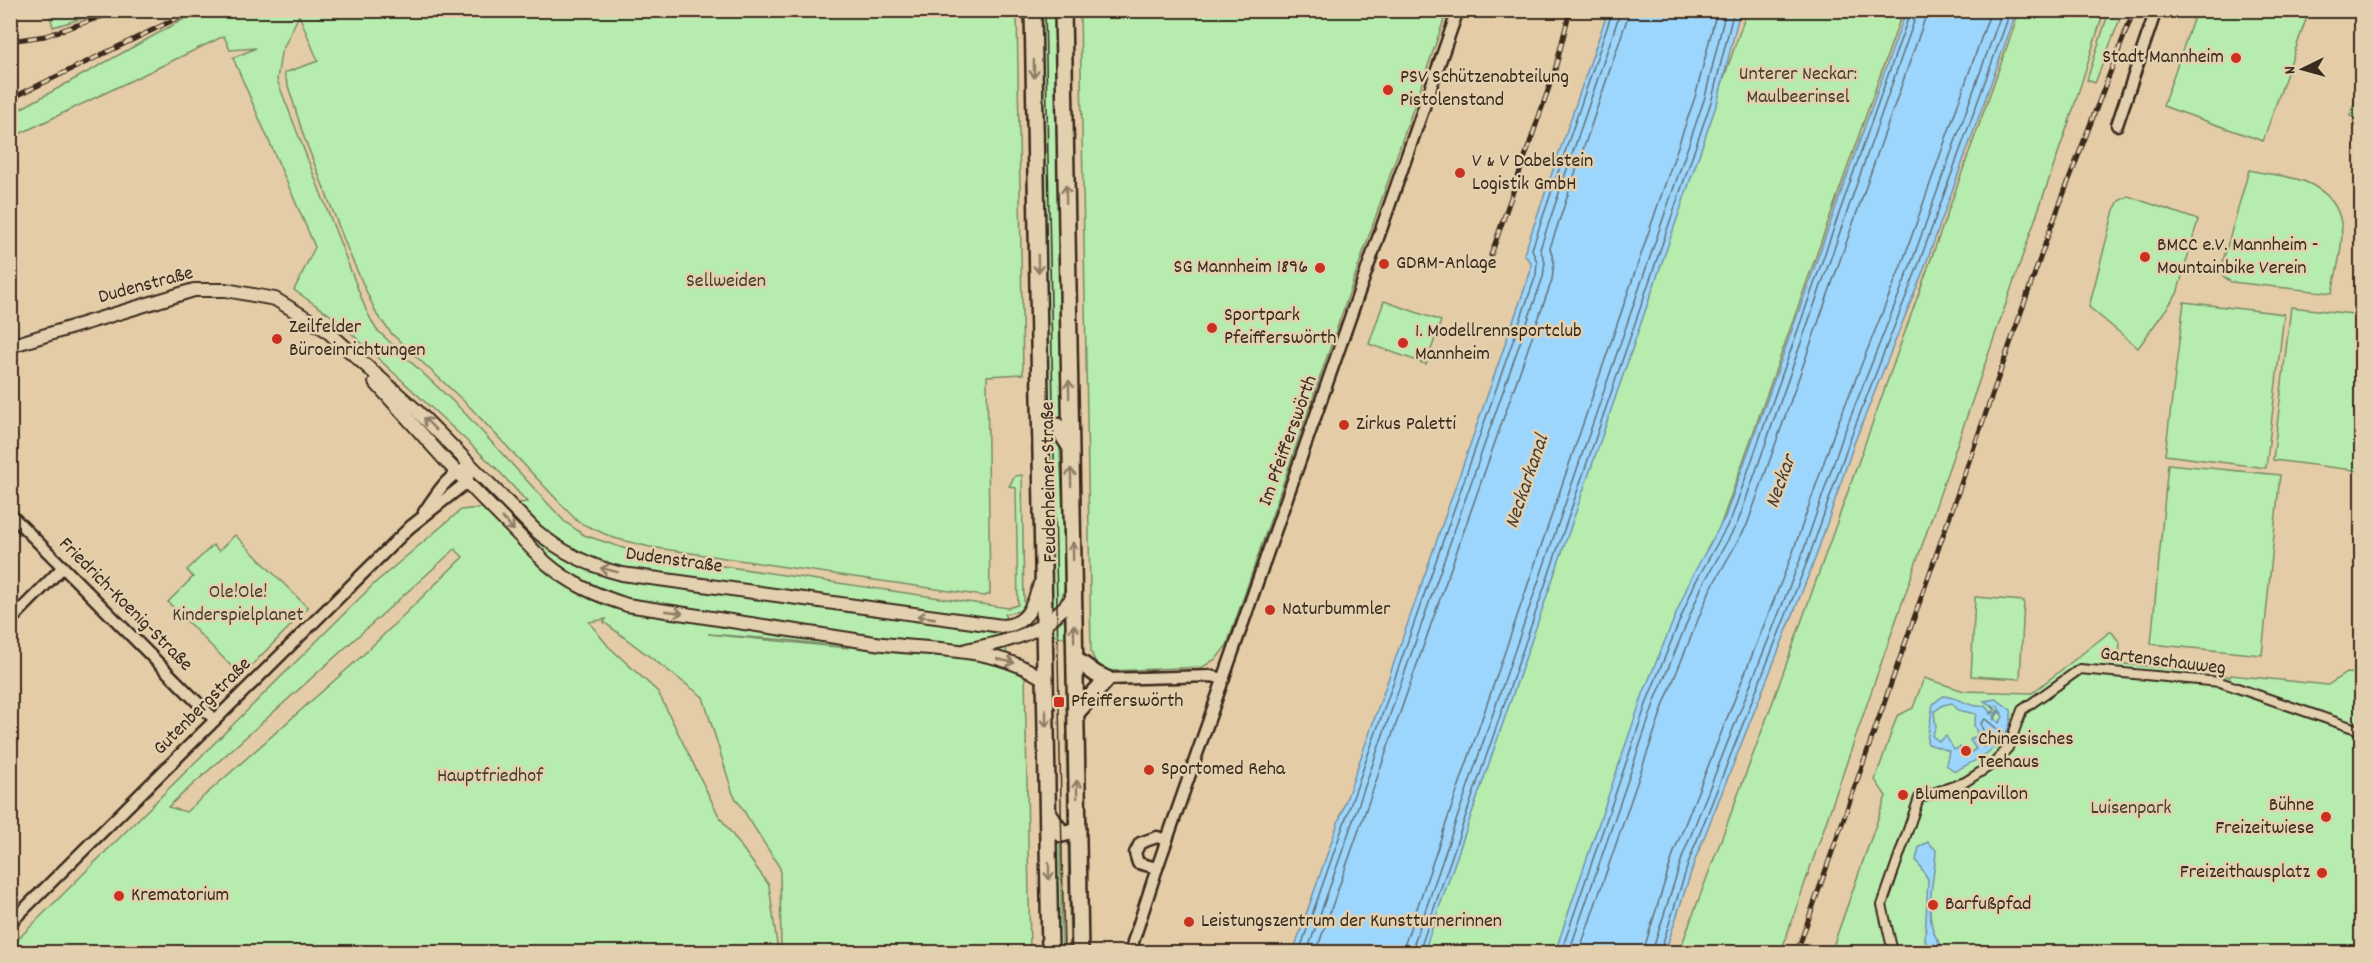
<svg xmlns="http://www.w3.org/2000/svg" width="2372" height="963" viewBox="0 0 2372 963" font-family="Dekko,sans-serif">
  <rect width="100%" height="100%" fill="#e4cca7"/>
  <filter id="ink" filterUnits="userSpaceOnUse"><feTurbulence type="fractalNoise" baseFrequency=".0167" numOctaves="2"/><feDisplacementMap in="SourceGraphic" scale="12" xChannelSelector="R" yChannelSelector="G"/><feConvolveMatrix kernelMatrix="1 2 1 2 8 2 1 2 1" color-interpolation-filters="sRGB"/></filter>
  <g filter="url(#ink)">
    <g fill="#b6ecae" stroke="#788b66" stroke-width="1.5" fill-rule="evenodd">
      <path d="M 49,11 L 49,10 L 107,11 L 53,27 Z"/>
      <path d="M 205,11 L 1017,11 L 1023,374 L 987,376 L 990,594 L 984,596 L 650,547 L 614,538 L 578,522 L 469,406 L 392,334 L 377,315 L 350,255 L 304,137 L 284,73 L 318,61 L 299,15 L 281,53 L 277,80 L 366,310 L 376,329 L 462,410 L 564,521 L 584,535 L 641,554 L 1008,608 L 1018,605 L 1016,488 L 1009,486 L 1015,476 L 1022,475 L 1024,605 L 1019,611 L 1005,614 L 1008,635 L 1006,636 L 1007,668 L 1025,673 L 1030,952 L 781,952 L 780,868 L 733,794 L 703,697 L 604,622 L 606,619 L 589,622 L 608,646 L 658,692 L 719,816 L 769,885 L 778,952 L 11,952 L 11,946 L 376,582 L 461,510 L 497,506 L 475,480 L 502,505 L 527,502 L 496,468 L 336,319 L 294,290 L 315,247 L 233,58 L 256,48 L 230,50 L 224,36 L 11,138 L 11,114 L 186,18 ZM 455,549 L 463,557 L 362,656 L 186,812 L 168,807 ZM 708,634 L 787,640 L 849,648 Z"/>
      <path d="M 1038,11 L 1057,11 L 1064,420 L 1046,417 Z"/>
      <path d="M 1068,11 L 1071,11 L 1079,447 L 1076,447 Z"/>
      <path d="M 1080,11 L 1447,11 L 1227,645 L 1217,658 L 1203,667 L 1109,671 C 1098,667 1094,662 1091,651 Z"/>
      <path d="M 1747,11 L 1903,11 L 1569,952 L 1423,952 Z"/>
      <path d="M 2016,11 L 2104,11 L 2071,116 L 1781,952 L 1679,952 L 1772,704 L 2015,24 Z"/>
      <path d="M 2109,11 L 2123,11 L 2095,83 L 2087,80 Z"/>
      <path d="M 2196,11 L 2309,11 L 2263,141 L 2163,106 Z"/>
      <path d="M 2361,82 L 2362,120 L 2361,120 L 2350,116 Z"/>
      <path d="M 2249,170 C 2268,175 2291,175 2308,183 C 2358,206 2340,251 2332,293 L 2231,282 L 2223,276 L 2221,268 Z"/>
      <path d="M 2128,196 L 2198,220 L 2177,294 L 2138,348 L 2089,307 L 2114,210 L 2119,201 Z"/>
      <path d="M 1384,301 L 1441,321 L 1426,364 L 1369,344 Z"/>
      <path d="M 2184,302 L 2284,314 L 2266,468 L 2165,455 Z"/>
      <path d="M 2291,307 L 2361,315 L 2361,471 L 2273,460 Z"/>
      <path d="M 1050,432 L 1059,435 L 1067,572 C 1065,589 1063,601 1051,614 L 1047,436 Z"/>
      <path d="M 2168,464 L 2280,475 L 2262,655 L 2151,644 Z"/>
      <path d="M 235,535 L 308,608 L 241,676 L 168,602 L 193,577 L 187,570 L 213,545 L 219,551 Z"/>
      <path d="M 1975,597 L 2024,601 L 2020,679 L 1971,676 Z"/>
      <path d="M 1065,618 L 1065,638 L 1051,634 L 1051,630 Z"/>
      <path d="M 2111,631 L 2120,643 L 2119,657 L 2125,664 L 2219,673 L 2230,677 L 2231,675 L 2328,685 L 2346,673 L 2361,674 L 2361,952 L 1831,952 L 1886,796 L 1875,780 L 1897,716 L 1913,708 L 1924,678 L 1964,691 L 2032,693 Z"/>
      <path d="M 1066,736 L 1070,738 L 1072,829 L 1068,830 Z"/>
      <path d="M 1054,838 L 1060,840 L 1062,952 L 1056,952 Z"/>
      <path d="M 1072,840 L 1074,952 L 1070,952 L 1068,841 Z"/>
    </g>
    <g fill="#9cd6fc" stroke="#7591a3" stroke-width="1.5" fill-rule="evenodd">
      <path d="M 1608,11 L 1740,11 L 1718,100 L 1424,952 L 1293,952 L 1530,273 L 1531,263 L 1524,254 Z"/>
      <path d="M 1906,11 L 2014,11 L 2013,22 L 1924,269 L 1855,441 L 1815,559 L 1695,860 L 1665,952 L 1555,952 L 1643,694 L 1690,580 L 1725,517 Z"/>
      <path d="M 1943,696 C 1959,697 1969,708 1985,706 L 1999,723 L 2003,717 L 1997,705 L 1992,706 L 1984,701 L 1996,699 L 2011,710 C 2014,743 1979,759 1955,771 L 1946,765 L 1949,751 L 1928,744 L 1927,740 L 1933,704 ZM 1952,703 L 1958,710 L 1976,714 L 1974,725 L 1978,735 L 1970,740 L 1976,749 L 1965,756 L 1960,747 L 1954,750 L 1946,736 L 1939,741 L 1932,736 L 1936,727 L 1934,712 L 1943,705 Z"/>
      <path d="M 1928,842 L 1936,850 C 1935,883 1917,929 1949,952 L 1930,952 L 1925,940 L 1928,879 L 1916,860 L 1919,847 Z"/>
    </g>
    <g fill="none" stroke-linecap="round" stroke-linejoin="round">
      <g stroke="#626f77" stroke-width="1.5">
        <path d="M 1985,719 L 2001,732 L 1993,742 L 1983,747 L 1980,743 L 1984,735 L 1981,723 Z"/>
        <path d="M 1299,952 L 1536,275 L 1537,262 L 1532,249 L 1613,10"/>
        <path d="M 1307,952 L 1543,277 L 1545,262 L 1540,249 L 1621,10"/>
        <path d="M 1316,952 L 1552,280 L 1554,262 L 1550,248 L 1630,10"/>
        <path d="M 1402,952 L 1696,94 L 1717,10"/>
        <path d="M 1411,952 L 1705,97 L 1726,10"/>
        <path d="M 1419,952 L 1712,99 L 1734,10"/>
        <path d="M 1561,952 L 1649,696 L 1695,583 L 1731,519 L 1911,10"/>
        <path d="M 1569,952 L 1656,698 L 1702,586 L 1738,522 L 1918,10"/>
        <path d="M 1579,952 L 1665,701 L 1710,590 L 1747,525 L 1928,10"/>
        <path d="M 1643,952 L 1674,852 L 1793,552 L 1834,433 L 1903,261 L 1991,10"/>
        <path d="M 1652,952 L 1683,855 L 1802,555 L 1843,436 L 1911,264 L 1999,20 L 2000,10"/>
        <path d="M 1660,952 L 1690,858 L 1809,557 L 1850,439 L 1918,266 L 2007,21 L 2008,10"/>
      </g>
      <g stroke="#7591a3" stroke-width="3">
        <path d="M 1992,706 L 1995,709"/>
        <path d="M 1990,713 L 1994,712"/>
        <path d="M 1994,719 L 1998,711 L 2001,713"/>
      </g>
      <defs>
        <path id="pedestrian" d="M 1893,952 L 1882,905 L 1919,798 L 1965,782 L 1993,764 L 2008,748 L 2022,710 L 2080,669 L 2220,682 L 2362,731"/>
        <g id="minor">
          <path d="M 2117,125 L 2156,10"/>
          <path d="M 424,512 C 438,492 447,474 471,466"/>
          <path d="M 10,514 L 215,720"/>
          <path d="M 10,621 L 63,567"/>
          <path d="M 1107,679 L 1211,676 L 1224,679"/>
          <path d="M 1157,868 L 1138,863 L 1135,853 L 1140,843 L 1157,837 L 1167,840"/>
          <path d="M 10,923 L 410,527 L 467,482 L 471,466"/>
          <path d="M 1133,952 L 1133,942 L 1157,868 L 1458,10"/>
        </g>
        <g id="tertiary">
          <path d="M 10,346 L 194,290 L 226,290 L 275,299 L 326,330 L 417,411 L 535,530 C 562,553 589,566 622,574 L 1002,626 C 1028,625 1033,605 1040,584"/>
          <path d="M 375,382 L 445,460 L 545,562 C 570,584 596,595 627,605 C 709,618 792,630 875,643 C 931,651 998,645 1046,681"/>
          <path d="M 966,650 C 1012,640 1043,635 1074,596"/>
        </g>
        <g id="secondary">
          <path d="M 1033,10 L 1050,952"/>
          <path d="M 1063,10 L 1080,952"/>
          <path d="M 1041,429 L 1057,426 L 1069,445"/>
          <path d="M 1075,659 L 1096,674 L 1107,679 L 1076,713"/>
          <path d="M 1049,815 L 1062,834 L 1078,830"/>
        </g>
      </defs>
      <use href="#pedestrian" stroke="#3b2a1e" stroke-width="12"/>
      <use href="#minor" stroke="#3b2a1e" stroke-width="15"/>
      <use href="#tertiary" stroke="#3b2a1e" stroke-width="16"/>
      <use href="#secondary" stroke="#3b2a1e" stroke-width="20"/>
      <use href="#pedestrian" stroke="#e3d0ae" stroke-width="8"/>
      <use href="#minor" stroke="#e3d0ae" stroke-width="10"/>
      <use href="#tertiary" stroke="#e3d0ae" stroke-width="12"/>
      <use href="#secondary" stroke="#e3d0ae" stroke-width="15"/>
      <path stroke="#3b2a1e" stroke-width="1.5" d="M 1045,10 L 1064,952"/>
      <defs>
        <g id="rail">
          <path d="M 10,41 L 45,36 L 121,10"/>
          <path d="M 10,99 L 194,10"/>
          <path d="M 1491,255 L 1555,70 L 1570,10"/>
          <path d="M 1797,952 L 2051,227 L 2134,10"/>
        </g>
      </defs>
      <use href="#rail" stroke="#3b2a1e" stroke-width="5"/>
      <use href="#rail" stroke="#e3d0ae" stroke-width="3" stroke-dasharray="9" stroke-linecap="butt"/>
    </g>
    <defs><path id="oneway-shaft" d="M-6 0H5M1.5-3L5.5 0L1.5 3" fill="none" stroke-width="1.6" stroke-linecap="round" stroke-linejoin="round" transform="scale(1.5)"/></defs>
    <g stroke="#8f7d66">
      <use href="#oneway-shaft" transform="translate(1034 69) rotate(89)"/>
      <use href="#oneway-shaft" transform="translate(1066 194) rotate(-91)"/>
      <use href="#oneway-shaft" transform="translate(1038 264) rotate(89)"/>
      <use href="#oneway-shaft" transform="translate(1069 389) rotate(-91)"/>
      <use href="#oneway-shaft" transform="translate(430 424) rotate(-135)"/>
      <use href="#oneway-shaft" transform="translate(1071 477) rotate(-91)"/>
      <use href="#oneway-shaft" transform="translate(508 524) rotate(46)"/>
      <use href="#oneway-shaft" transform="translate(1073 551) rotate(-91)"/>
      <use href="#oneway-shaft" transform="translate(609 570) rotate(-166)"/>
      <use href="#oneway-shaft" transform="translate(674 612) rotate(8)"/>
      <use href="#oneway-shaft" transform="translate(926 617) rotate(-172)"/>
      <use href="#oneway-shaft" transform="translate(1074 633) rotate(-91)"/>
      <use href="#oneway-shaft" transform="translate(1006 661) rotate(13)"/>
      <use href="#oneway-shaft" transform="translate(1046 718) rotate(89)"/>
      <use href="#oneway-shaft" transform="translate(1077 789) rotate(-91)"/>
      <use href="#oneway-shaft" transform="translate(1049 871) rotate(89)"/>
    </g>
  </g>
  <g fill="#c8321e" stroke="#e3d0ae" stroke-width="2">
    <circle cx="2236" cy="58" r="6"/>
    <circle cx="1388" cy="90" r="6"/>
    <circle cx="1460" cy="173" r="6"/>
    <circle cx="2145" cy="257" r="6"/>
    <circle cx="1384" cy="264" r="6"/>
    <circle cx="1320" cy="268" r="6"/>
    <circle cx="1212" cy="328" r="6"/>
    <circle cx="277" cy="339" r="6"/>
    <circle cx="1403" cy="343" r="6"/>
    <circle cx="1344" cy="425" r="6"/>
    <circle cx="1270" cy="610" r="6"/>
    <rect x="1053" y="696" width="12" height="12" rx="3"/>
    <circle cx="1966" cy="751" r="6"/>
    <circle cx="1149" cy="770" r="6"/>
    <circle cx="1903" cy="795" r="6"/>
    <circle cx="2326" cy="817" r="6"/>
    <circle cx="2322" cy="873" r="6"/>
    <circle cx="119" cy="896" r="6"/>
    <circle cx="1933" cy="905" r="6"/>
    <circle cx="1189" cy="922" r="6"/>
  </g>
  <g text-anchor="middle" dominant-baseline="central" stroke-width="5" stroke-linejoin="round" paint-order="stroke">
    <g font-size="20" fill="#3b2a1e" stroke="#e3d0ae" text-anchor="start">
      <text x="2224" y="58" text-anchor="end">Stadt Mannheim</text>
      <text x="1400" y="78">PSV Schützenabteilung<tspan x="1400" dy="23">Pistolenstand</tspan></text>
      <text x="1472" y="162">V &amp; V Dabelstein<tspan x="1472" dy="23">Logistik GmbH</tspan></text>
      <text x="2157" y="246">BMCC e.V. Mannheim -<tspan x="2157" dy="23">Mountainbike Verein</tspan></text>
      <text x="1396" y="264">GDRM-Anlage</text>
      <text x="1308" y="268" text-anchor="end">SG Mannheim 1896</text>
      <text x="1224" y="316">Sportpark<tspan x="1224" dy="23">Pfeifferswörth</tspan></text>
      <text x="289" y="328">Zeilfelder<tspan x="289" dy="23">Büroeinrichtungen</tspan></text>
      <text x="1415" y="332">1. Modellrennsportclub<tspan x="1415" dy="23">Mannheim</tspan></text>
      <text x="1356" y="425">Zirkus Paletti</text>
      <text x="1282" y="610">Naturbummler</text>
      <text x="1071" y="702">Pfeifferswörth</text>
      <text x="1978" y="740">Chinesisches<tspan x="1978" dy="23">Teehaus</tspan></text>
      <text x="1161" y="770">Sportomed Reha</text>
      <text x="1915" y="795">Blumenpavillon</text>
      <text x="2314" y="806" text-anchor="end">Bühne<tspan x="2314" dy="23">Freizeitwiese</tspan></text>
      <text x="2310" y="873" text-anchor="end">Freizeithausplatz</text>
      <text x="131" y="896">Krematorium</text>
      <text x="1945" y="905">Barfußpfad</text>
      <text x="1201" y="922">Leistungszentrum der Kunstturnerinnen</text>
    </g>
    <g font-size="20" fill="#473d2c" stroke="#e3d0ae">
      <text x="1798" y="75">Unterer Neckar:<tspan x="1798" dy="23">Maulbeerinsel</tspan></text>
      <text x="726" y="282">Sellweiden</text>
      <text x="238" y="593">Ole!Ole!<tspan x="238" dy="23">Kinderspielplanet</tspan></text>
      <text x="490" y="777">Hauptfriedhof</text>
      <text x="2131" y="809">Luisenpark</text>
    </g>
    <g font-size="20" fill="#3b2a1e" stroke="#e3d0ae">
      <text transform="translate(146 286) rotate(-15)">Dudenstraße</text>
      <text transform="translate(1289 441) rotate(-70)">Im Pfeifferswörth</text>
      <text transform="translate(1050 482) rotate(-91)">Feudenheimer Straße</text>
      <text transform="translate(674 561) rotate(8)">Dudenstraße</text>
      <text transform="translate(125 605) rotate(45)">Friedrich-Koenig-Straße</text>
      <text transform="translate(2163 662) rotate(7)">Gartenschauweg</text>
      <text transform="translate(203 707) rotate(-45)">Gutenbergstraße</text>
    </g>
    <g font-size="21" font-style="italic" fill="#453b34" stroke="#e3d0ae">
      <text transform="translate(1528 482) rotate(-71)">Neckarkanal</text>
      <text transform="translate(1782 482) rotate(-70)">Neckar</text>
    </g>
  </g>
  <rect width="2372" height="963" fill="none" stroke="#e3d0ae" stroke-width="36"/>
  <rect x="18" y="18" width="2336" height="927" fill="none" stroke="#3b2a1e" stroke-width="2" filter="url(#ink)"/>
  <g transform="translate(2303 69) rotate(265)" stroke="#e3d0ae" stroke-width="4.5" paint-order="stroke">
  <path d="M0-4.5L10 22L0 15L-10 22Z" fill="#3b2a1e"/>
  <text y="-9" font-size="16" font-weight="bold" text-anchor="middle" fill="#3b2a1e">N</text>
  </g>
</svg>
